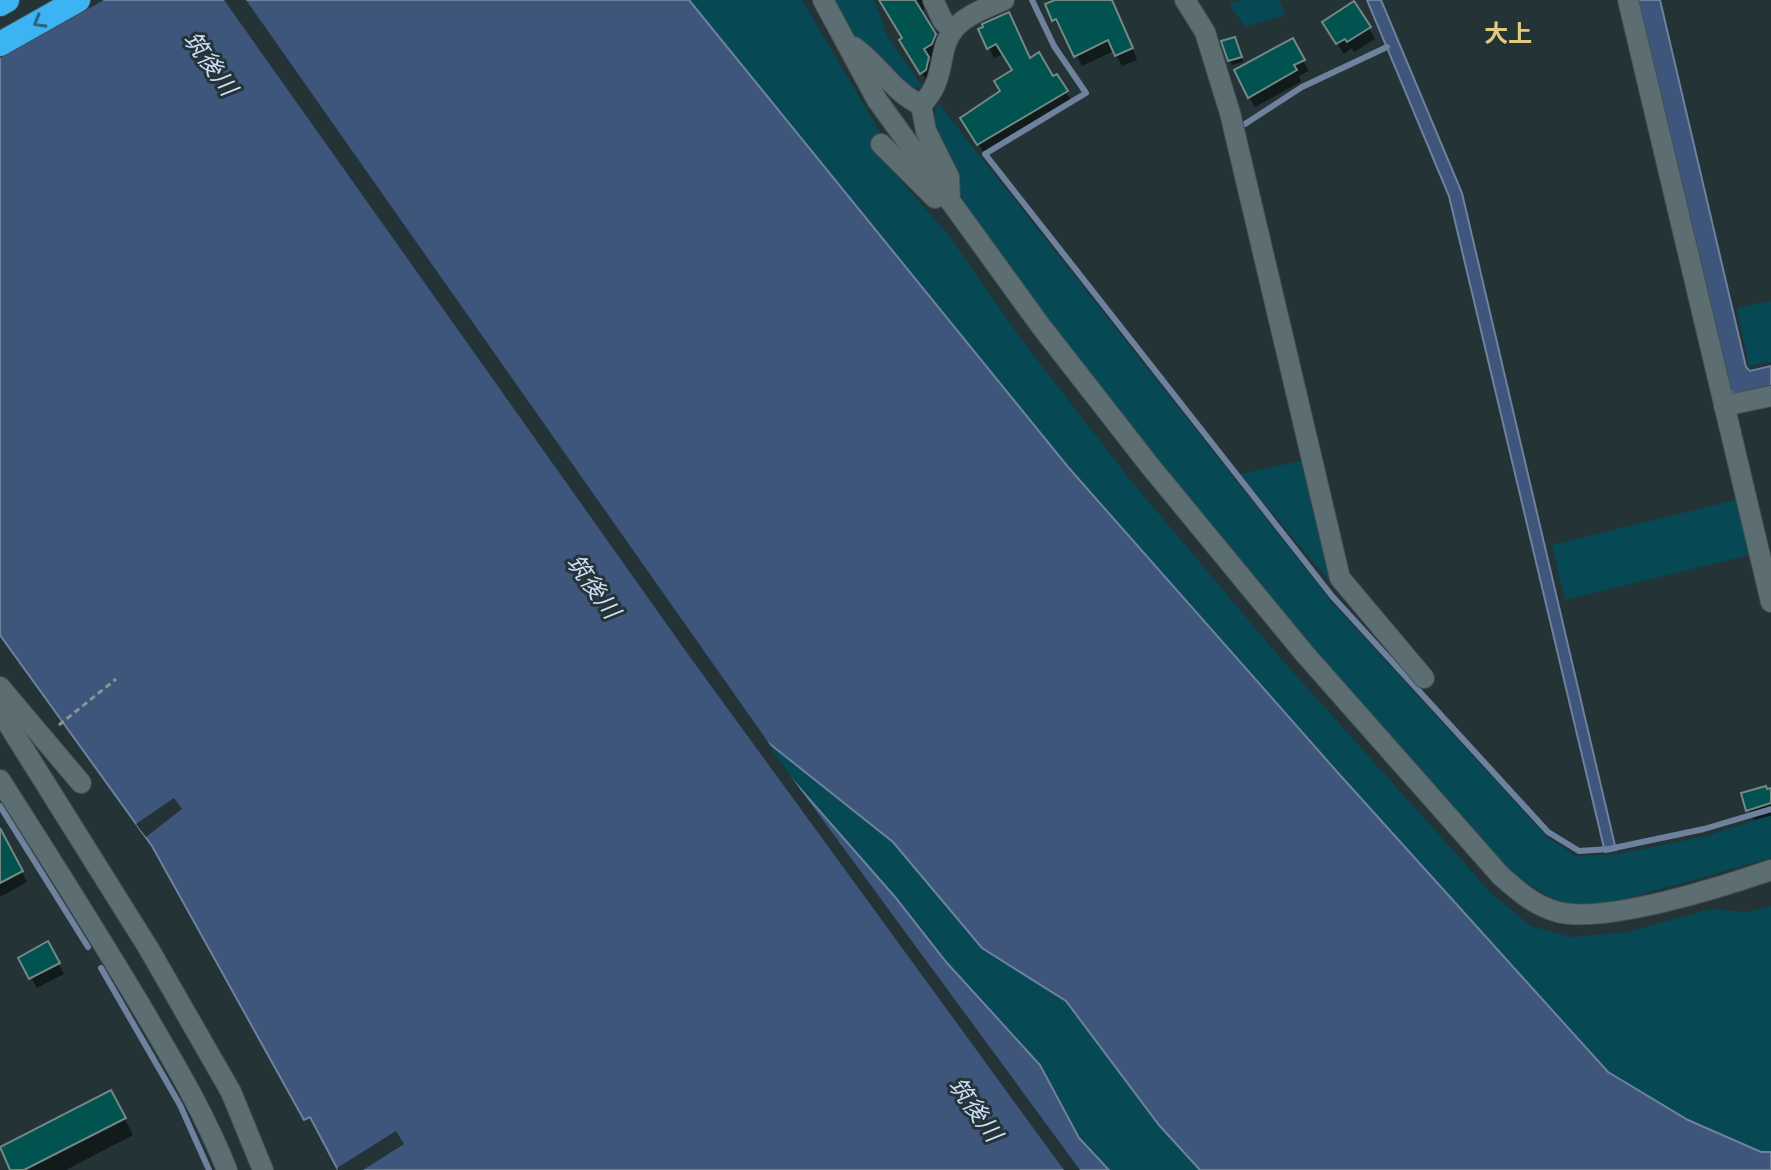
<svg xmlns="http://www.w3.org/2000/svg" width="1771" height="1170" viewBox="0 0 1771 1170" font-family="Georgia,'Noto Sans JP',serif">
  <rect width="100%" height="100%" fill="#233336"/>
  <g fill="#064954">
    <path d="M 689,0 L 802,0 L 881,134 L 876,153 L 948,234 L 1021,339 L 1132,482 L 1284,662 L 1492,894 L 1531,926 L 1571,937 L 1627,932 L 1711,909 L 1746,912 L 1771,906 L 1771,1152 L 1761,1152 L 1688,1120 L 1608,1072 L 1339,774 L 1068,467 Z"/>
    <path d="M 830,0 L 874,0 L 887,35 L 922,86 L 907,91 L 852,39 Z"/>
    <path d="M 1242,0 L 1279,0 L 1285,15 L 1245,27 L 1229,4 Z"/>
    <path d="M 938,103 L 1331,601 L 1548,838 L 1576,856 L 1618,854 L 1706,836 L 1771,815 L 1771,858 L 1611,903 L 1559,903 L 1510,872 L 1306,644 L 1041,316 L 965,208 L 953,166 L 931,125 Z"/>
    <path d="M 1771,301 L 1771,362 L 1749,366 L 1737,308 Z"/>
    <path d="M 1305,460 L 1336,589 L 1240,474 Z"/>
    <path d="M 1740,499 L 1753,554 L 1565,600 L 1552,545 Z"/>
    <path d="M 736,716 L 893,842 L 982,948 L 1066,1001 L 1159,1125 L 1200,1170 L 1109,1170 L 1079,1138 L 1040,1065 L 947,963 L 895,897 Z"/>
  </g>
  <g fill="#3e557c" stroke="#6e819d" stroke-width="2">
    <path d="M 0,0 L 689,0 L 1068,467 L 1339,774 L 1608,1072 L 1688,1120 L 1761,1152 L 1771,1152 L 1771,1170 L 1200,1170 L 1159,1125 L 1066,1001 L 982,948 L 893,842 L 741,721 L 895,897 L 947,963 L 1040,1065 L 1079,1138 L 1109,1170 L 338,1170 L 310,1117 L 304,1120 L 152,846 L 0,635 Z"/>
    <path d="M 1367,0 L 1381,0 L 1462,193 L 1616,850 L 1605,852 L 1449,196 Z"/>
    <path d="M 1638,0 L 1660,0 L 1746,367 L 1750,371 L 1771,366 L 1771,387 L 1736,395 L 1730,390 Z"/>
  </g>
  <g fill="#233336">
    <path d="M 0,0 L 104,0 L 0,58 Z"/>
    <path d="M 224,0 L 246,0 L 775,752 L 770,748 L 1080,1170 L 1064,1170 L 690,657 Z"/>
    <path d="M 174,798 L 182,809 L 146,837 L 136,824 Z"/>
    <path d="M 396,1131 L 404,1144 L 363,1170 L 338,1170 L 337,1168 Z"/>
  </g>
  <g fill="#0007">
    <path d="M 882,0 L 924,0 L 926,4 L 922,14 L 940,44 L 937,53 L 928,59 L 933,68 L 927,81 L 906,49 L 904,39 Z"/>
    <path d="M 1060,0 L 1113,0 L 1137,60 L 1122,66 L 1114,51 L 1082,66 L 1063,29 L 1060,30 L 1054,20 Z"/>
    <path d="M 1354,4 L 1375,39 L 1354,52 L 1352,48 L 1344,54 L 1324,23 Z"/>
    <path d="M 981,30 L 1030,60 L 1053,79 L 1056,76 L 1072,102 L 985,154 L 968,129 L 1003,92 L 1015,71 L 1004,54 L 994,58 Z"/>
    <path d="M 1292,41 L 1309,71 L 1299,76 L 1301,82 L 1255,107 L 1249,97 Z"/>
    <path d="M 1237,44 L 1243,62 L 1232,65 L 1229,60 Z"/>
    <path d="M 1771,799 L 1771,816 L 1754,820 L 1748,810 Z"/>
    <path d="M 9,849 L 27,882 L 0,897 L 0,853 Z"/>
    <path d="M 48,944 L 64,974 L 37,988 L 21,958 Z"/>
    <path d="M 120,1109 L 133,1135 L 66,1170 L 12,1170 Z"/>
  </g>
  <g fill="none" stroke-linecap="round" stroke-linejoin="round">
    <g stroke="#6e819d" stroke-width="6">
      <path d="M 1032,0 L 1054,46 L 1086,93 L 985,154 L 1332,596 L 1548,832 L 1579,851 L 1609,849 L 1704,829 L 1771,809"/>
      <path d="M 1245,124 L 1302,87 L 1387,47"/>
      <path d="M 0,806 L 88,947"/>
      <path d="M 101,968 L 180,1105 L 209,1170"/>
    </g>
  </g>
  <g fill="#00534f" stroke="#758886" stroke-width="2">
    <path d="M 879,0 L 915,0 L 936,34 L 932,44 L 924,49 L 929,57 L 926,70 L 920,74 L 899,40 L 902,38 Z"/>
    <path d="M 1055,0 L 1112,0 L 1133,48 L 1115,56 L 1108,40 L 1074,57 L 1056,19 L 1052,21 L 1045,4 Z"/>
    <path d="M 1354,1 L 1371,27 L 1347,42 L 1345,39 L 1336,44 L 1322,22 Z"/>
    <path d="M 1009,12 L 1030,58 L 1039,52 L 1053,76 L 1057,74 L 1068,91 L 977,145 L 960,118 L 1000,91 L 994,81 L 1012,70 L 996,44 L 987,49 L 978,29 L 983,27 L 982,24 Z"/>
    <path d="M 1235,37 L 1242,57 L 1228,61 L 1221,41 Z"/>
    <path d="M 1293,38 L 1305,60 L 1294,65 L 1297,70 L 1248,98 L 1234,70 Z"/>
    <path d="M 1766,786 L 1767,789 L 1771,788 L 1771,803 L 1746,811 L 1741,793 Z"/>
    <path d="M 0,828 L 23,871 L 0,883 Z"/>
    <path d="M 48,941 L 60,963 L 29,979 L 18,958 Z"/>
    <path d="M 111,1090 L 126,1118 L 24,1170 L 10,1170 L 0,1147 Z"/>
  </g>
  <g fill="none" stroke-linecap="round" stroke-linejoin="round">
    <defs>
      <g id="minor">
        <path d="M 823,0 L 877,100 L 1040,325 L 1150,466 L 1304,653 L 1501,876 C 1518,891 1535,906 1558,912 C 1605,924 1722,887 1771,870"/>
        <path d="M 933,0 L 943,21 L 953,30"/>
        <path d="M 1185,0 L 1205,32 L 1230,113 L 1340,578 L 1424,678"/>
        <path d="M 1628,0 L 1771,602"/>
        <path d="M 854,47 C 879,65 893,92 921,105"/>
        <path d="M 881,144 L 935,198"/>
        <path d="M 950,201 L 949,177 L 926,131 L 921,105 C 948,79 936,51 954,29 C 967,14 987,8 1004,0"/>
        <path d="M 1724,406 L 1771,396"/>
        <path d="M 0,687 L 81,783"/>
        <path d="M 0,711 L 149,949 L 231,1092 L 263,1170"/>
        <path d="M 0,780 C 48,855 96,931 142,1008 C 173,1061 204,1112 227,1170"/>
      </g>
      <g id="highway">
        <path d="M 0,4 L 7,0"/>
        <path d="M 0,44 L 78,0"/>
      </g>
    </defs>
    <use href="#minor" stroke="#424f53" stroke-width="22"/>
    <use href="#highway" stroke="#424f53" stroke-width="26"/>
    <path stroke="#889497" stroke-width="3" stroke-dasharray="6 4" stroke-linecap="butt" d="M 59,725 L 116,679"/>
    <use href="#minor" stroke="#5c6e72" stroke-width="20"/>
    <use href="#highway" stroke="#3cb3f3" stroke-width="24"/>
  </g>
  <defs><path id="oneway-chevron" d="M-2-3.5L2.5 0L-2 3.5" fill="none" stroke-width="1.6" stroke-linecap="round" stroke-linejoin="round" transform="scale(2)"/></defs>
  <use stroke="#2d6682" href="#oneway-chevron" transform="translate(39 22) rotate(150)"/>
  <g text-anchor="middle" dominant-baseline="central" stroke-width="6" stroke-linejoin="round" paint-order="stroke">
    <g font-size="24" font-weight="bold" fill="#e1cb7e" stroke="#233336">
      <text x="1508" y="31">大上</text>
    </g>
    <g font-size="24" font-style="italic" fill="#cdddf7" stroke="#233336">
      <text transform="translate(212 62) rotate(54)">筑後川</text>
      <text transform="translate(595 585) rotate(54)">筑後川</text>
      <text transform="translate(977 1108) rotate(54)">筑後川</text>
    </g>
  </g>
</svg>
